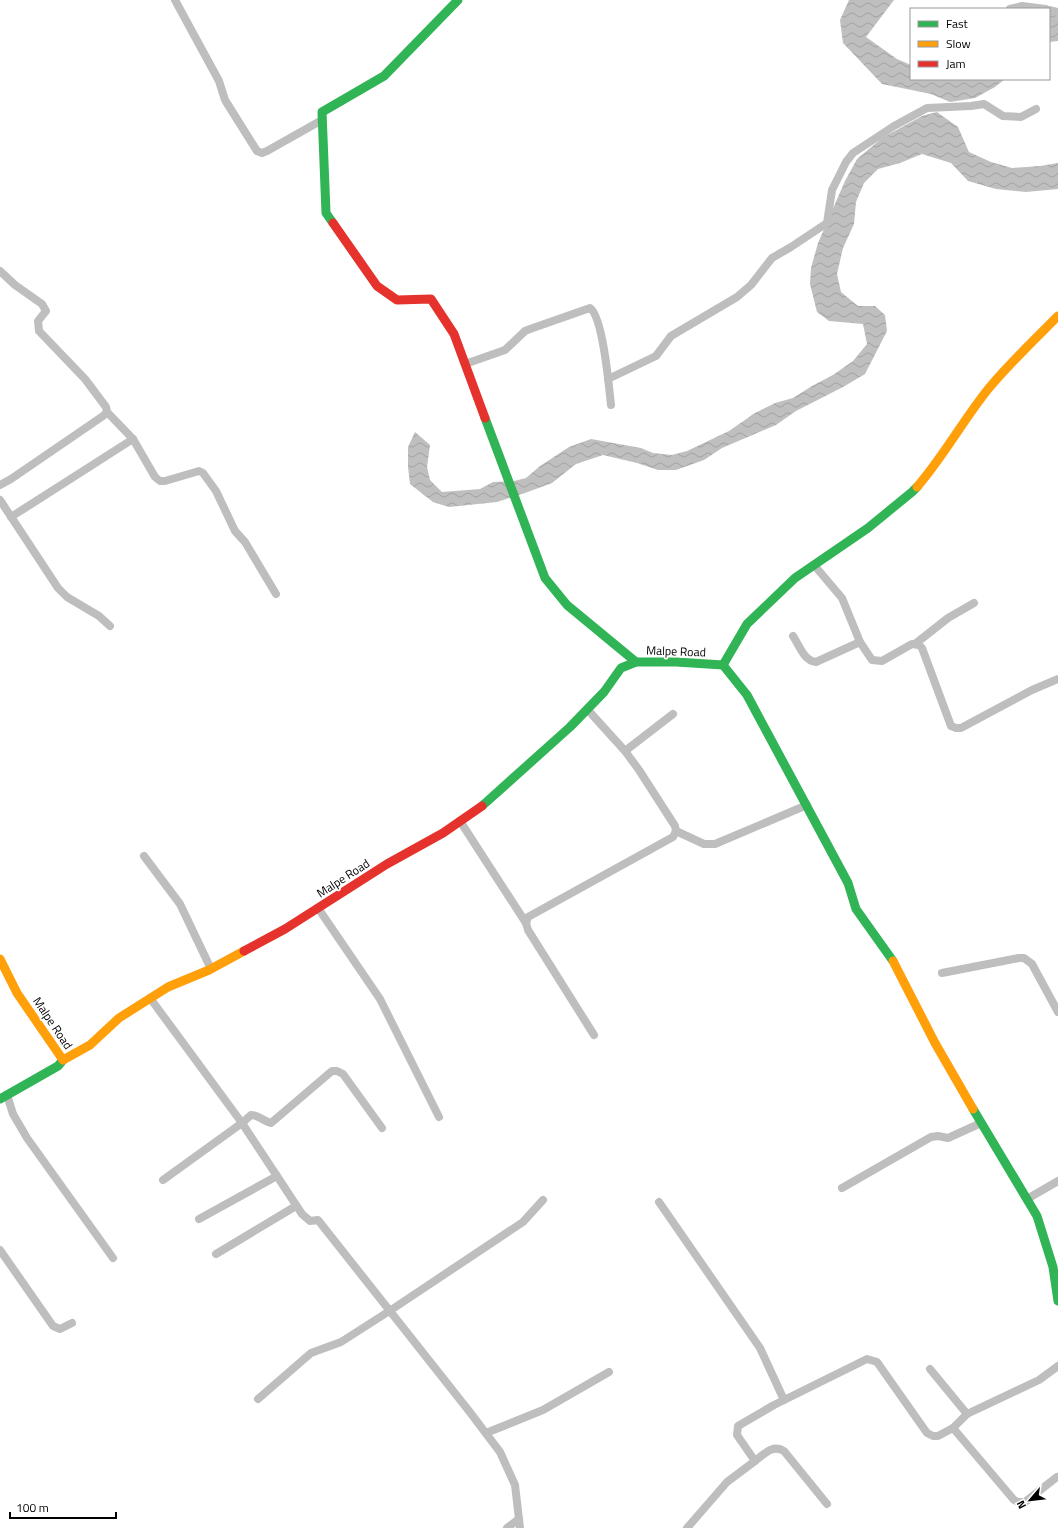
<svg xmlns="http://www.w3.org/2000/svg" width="1058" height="1528" viewBox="0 0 1058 1528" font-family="'Titillium Web',sans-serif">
  <defs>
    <pattern id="water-waves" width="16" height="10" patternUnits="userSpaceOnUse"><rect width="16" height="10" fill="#bfbfbf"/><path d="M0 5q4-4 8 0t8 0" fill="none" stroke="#a2a2a2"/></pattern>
  </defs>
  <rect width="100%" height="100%" fill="#fff"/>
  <g fill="url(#water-waves)">
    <path d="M 849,0 L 894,0 L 866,37 L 897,59 L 911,65 L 911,79 L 1005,79 L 995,87 L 975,98 L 950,102 L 931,94 L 882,84 L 843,43 L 840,20 Z"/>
    <path d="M 1049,11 L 1058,13 L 1058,41 L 1049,42 Z"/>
    <path d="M 937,112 L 958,127 L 969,152 L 991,162 L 1012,168 L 1040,166 L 1058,163 L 1058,189 L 1026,192 L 996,189 L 968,181 L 951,163 L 922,154 L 900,163 L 878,169 L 864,183 L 856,202 L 854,224 L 843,248 L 837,274 L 841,292 L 858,306 L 875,306 L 885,315 L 887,331 L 865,374 L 843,387 L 796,411 L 776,425 L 722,448 L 704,460 L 676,470 L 658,470 L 637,463 L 603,455 L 576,464 L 552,483 L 525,493 L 497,502 L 449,507 L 433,502 L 410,484 L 408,467 L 408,447 L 415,432 L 430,445 L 427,467 L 430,480 L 442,492 L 480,489 L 493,482 L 514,481 L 526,478 L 540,466 L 569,447 L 591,439 L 641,448 L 653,453 L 672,455 L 687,451 L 729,431 L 755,413 L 775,403 L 793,398 L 812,386 L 833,375 L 853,361 L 867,344 L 863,324 L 829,321 L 817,312 L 810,284 L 811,268 L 818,243 L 845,181 L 857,159 L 882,138 L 922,116 Z"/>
  </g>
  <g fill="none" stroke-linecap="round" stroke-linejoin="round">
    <g stroke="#bebebe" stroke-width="8">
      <path d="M 175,0 L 219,81 L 225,100 L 257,151 L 262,153 L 267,151 L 322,120"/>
      <path d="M 1010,9 L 1022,6 L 1046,9"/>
      <path d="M 1049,10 L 1058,12"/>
      <path d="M 0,271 L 15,285 L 42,304 L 46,311 L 38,321 L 39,331 L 85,379 L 106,407 L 107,412 L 103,416 L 11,479 L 0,485"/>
      <path d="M 465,364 L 505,350 L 525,331 L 530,329 L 590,308 C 603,317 609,387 611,405"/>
      <path d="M 608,379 L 656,356 L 671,336 L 737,297 L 751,285 L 772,258 L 791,247 L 827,223 L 832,190 L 846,162 L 853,153 L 894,126 L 927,108 L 971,106 L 984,104 L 1003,116 L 1021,117 L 1036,109"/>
      <path d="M 107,412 L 133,439 L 155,477 L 160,481 L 165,481 L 199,471 L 203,473 L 216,491 L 235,531 L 245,542 L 276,594"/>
      <path d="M 0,500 L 58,588 L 67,597 L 99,616 L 110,626"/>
      <path d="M 11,517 L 133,439"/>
      <path d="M 814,565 L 842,598 L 860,642 L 872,660 L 882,661 L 912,644 L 919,645 L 922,648 L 951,726 L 956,728 L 961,728 L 1032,690 L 1058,679"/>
      <path d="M 793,636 C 799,645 804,661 816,662 L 860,642"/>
      <path d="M 915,644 L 948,618 L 974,603"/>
      <path d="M 587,709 L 625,751 L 639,770 L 675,826 L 676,831 L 673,837 L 528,917 L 526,923 L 528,930 L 594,1035"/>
      <path d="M 625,751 L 673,714"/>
      <path d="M 460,821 L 526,923"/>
      <path d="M 676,831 L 704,844 L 715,844 L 807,805"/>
      <path d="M 144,856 L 180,904 L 211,969"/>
      <path d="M 318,908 L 380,999 L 439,1117"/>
      <path d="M 942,973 L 1019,958 L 1024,958 L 1032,964 L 1058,1012"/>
      <path d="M 150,998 L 242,1123 L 302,1214 L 310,1221 L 318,1220 L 469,1411 L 500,1452 L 515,1485 L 520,1528"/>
      <path d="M 7,1095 L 13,1114 L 27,1138 L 113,1258"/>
      <path d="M 163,1180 L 242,1123 L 251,1115 C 259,1115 263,1121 271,1123 L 332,1071 L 337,1071 L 343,1074 L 382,1128"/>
      <path d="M 842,1188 L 931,1137 L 938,1136 L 948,1138 L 981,1123"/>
      <path d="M 1027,1199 L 1058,1181"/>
      <path d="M 659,1202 L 760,1348 L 784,1400"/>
      <path d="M 199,1219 L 277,1176"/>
      <path d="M 0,1250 L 53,1326 L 60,1329 L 72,1323"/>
      <path d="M 216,1254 L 296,1206"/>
      <path d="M 930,1369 L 967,1414"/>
      <path d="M 258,1399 L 311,1353 L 341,1342 L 391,1310 L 523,1222 L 543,1200"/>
      <path d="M 953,1428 L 1014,1500 L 1018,1502 L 1025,1502 L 1057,1477"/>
      <path d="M 486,1433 L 543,1410 L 609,1372"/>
      <path d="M 755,1461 C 764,1454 773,1444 784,1451 L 827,1504"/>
      <path d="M 507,1528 L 519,1519"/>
      <path d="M 687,1528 L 727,1482 L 755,1461 L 737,1435 L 738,1426 L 774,1405 L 867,1359 L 877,1362 L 927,1433 L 933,1436 L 938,1436 L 953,1428 L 967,1414 L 1039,1380 L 1058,1366"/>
    </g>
    <g stroke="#30b455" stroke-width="9">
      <path d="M 333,223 L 326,213 L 322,112 L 384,76 L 458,0"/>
      <path d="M 485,418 L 545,578 L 567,605 L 636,662"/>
      <path d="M 723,665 L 747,695 L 848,883 L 856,909 L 893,961"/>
      <path d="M 723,665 L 747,624 L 795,578 L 868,528 L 912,492 L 917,487"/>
      <path d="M 482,806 L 570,727 L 604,692 L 621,668 L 636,662 L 676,662 L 723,665"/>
      <path d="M 0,1099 L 58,1066 L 63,1060"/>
      <path d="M 973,1109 L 1037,1216 L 1053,1267 L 1058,1301"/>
    </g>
    <g stroke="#ff9f0a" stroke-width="9">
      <path d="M 917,487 C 944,456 963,420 989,388 C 1010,363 1034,340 1058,316"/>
      <path d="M 0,959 L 17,993 L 63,1060 L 90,1045 L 119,1018 L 168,987 L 209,970 L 244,951"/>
      <path d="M 893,961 L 935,1043 L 973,1109"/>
    </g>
    <g stroke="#e5322d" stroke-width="9">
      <path d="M 333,223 L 377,286 L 397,300 L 431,299 L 454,334 L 485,418"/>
      <path d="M 244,951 L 285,929 L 387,864 L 443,833 L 482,806"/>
    </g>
  </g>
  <g text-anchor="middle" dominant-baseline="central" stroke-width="3.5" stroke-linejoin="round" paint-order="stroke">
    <g font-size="12" fill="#000" stroke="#fff">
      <text transform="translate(676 651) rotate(2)">Malpe Road</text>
      <text transform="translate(343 878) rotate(-33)">Malpe Road</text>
      <text transform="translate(53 1023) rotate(56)">Malpe Road</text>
    </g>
  </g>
  <rect x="910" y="8" width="140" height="72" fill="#ffffff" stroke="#999999"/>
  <rect x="918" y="21" width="20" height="6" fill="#30b455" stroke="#999999"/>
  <text x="946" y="28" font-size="12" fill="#000000">Fast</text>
  <rect x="918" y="41" width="20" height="6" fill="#ff9f0a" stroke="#999999"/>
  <text x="946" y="48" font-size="12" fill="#000000">Slow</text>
  <rect x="918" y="61" width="20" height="6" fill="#e5322d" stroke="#999999"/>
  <text x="946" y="68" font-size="12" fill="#000000">Jam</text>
  <g transform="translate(1030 1500) rotate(242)" stroke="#ffffff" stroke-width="3" paint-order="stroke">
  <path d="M0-3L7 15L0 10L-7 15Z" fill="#000000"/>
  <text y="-6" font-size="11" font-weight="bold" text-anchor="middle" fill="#000000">N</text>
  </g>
  <path d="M10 1512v6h106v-6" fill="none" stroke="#000000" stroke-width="2"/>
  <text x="16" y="1512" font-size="12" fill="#000000" stroke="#ffffff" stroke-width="3" paint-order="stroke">100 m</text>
</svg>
